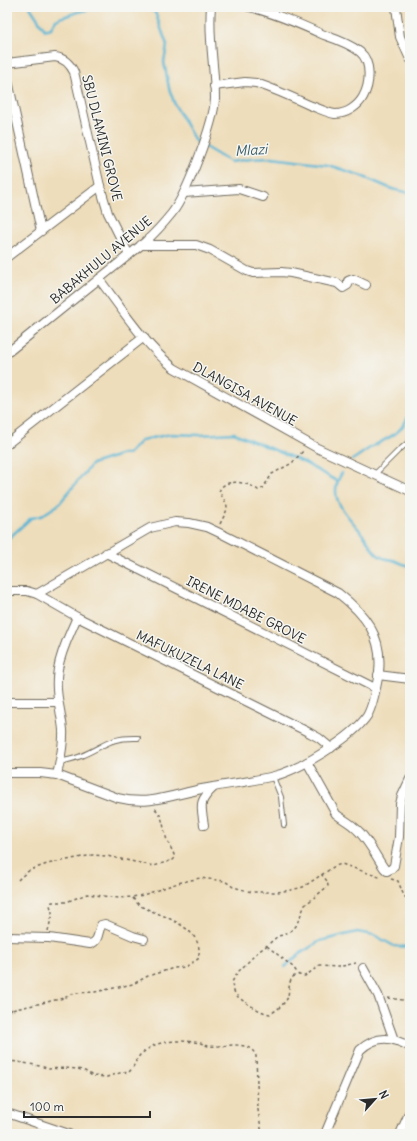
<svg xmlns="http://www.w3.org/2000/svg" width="417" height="1141" viewBox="0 0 417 1141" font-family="Delius,sans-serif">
  <rect width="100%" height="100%" fill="#f6f6f2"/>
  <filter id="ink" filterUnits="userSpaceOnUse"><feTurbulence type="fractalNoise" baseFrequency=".025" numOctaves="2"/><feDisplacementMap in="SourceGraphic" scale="8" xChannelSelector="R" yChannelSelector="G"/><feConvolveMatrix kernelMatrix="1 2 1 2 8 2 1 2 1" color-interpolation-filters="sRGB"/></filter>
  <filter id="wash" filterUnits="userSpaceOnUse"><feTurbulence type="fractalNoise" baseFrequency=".012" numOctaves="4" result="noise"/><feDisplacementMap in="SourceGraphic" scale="16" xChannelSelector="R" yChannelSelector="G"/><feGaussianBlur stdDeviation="0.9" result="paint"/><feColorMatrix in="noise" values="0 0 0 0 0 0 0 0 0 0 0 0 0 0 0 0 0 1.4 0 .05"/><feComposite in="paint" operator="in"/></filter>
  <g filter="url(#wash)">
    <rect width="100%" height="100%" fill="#eeddba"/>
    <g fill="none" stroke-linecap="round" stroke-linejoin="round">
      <g stroke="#54b4d3" stroke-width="2.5">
        <path d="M 30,7 L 45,30 L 51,28 L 56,20 L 60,18 L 78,12 L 101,7"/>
        <path d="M 144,7 L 155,12 L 167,45 L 164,62 L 169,88 L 175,105 L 195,141 L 230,162 L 251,159 L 272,158 L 328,165 L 359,175 L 392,189 L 410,193"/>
        <path d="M 352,460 C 359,456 366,450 373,446 C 392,436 401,434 410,413"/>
        <path d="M 342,473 C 324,500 350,516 364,536 C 370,543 372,553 381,557 C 384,559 389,559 393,560 C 398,562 404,565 410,566"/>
        <path d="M 7,538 L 10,537 L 31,518 L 41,516 L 58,505 L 92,464 L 123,454 L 128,454 L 142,440 L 171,434 L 200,435 L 234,433 L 301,461 L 337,481"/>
        <path d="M 285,967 L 298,955 L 320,941 L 357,932 L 374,935 L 394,946 L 410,947"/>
      </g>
    </g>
  </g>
  <g filter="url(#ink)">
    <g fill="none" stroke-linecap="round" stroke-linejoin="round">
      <defs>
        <g id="lane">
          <path d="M 374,475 L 398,451 L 410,441"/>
          <path d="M 60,762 C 67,760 74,759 81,756 C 105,746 109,737 138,738"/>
          <path d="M 273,777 L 281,797 L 284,825"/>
        </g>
        <g id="street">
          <path d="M 396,7 L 400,37 L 410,59"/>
          <path d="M 7,63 L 55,57 C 64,58 70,64 74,72 L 100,186 L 108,213 L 129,255"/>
          <path d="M 7,76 L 41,231"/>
          <path d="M 214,86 L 245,82 L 256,83 C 274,89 292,97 309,105 C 318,108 327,113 335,114 C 347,114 358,106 363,97 C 370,85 372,62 360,52 C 350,44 336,39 324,35 C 300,24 275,13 249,7"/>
          <path d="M 184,193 L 239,189 L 263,197"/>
          <path d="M 141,245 L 196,245 L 210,250 L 247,271 L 253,273 L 281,272 L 291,273 L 337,283 L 343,288 L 348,285 L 348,281 L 353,279 L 366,285"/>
          <path d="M 7,257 L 100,186"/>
          <path d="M 99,279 C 122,309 144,344 174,368 L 317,448 L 410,491"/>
          <path d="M 7,353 L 145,242 C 155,233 164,223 172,213 C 187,194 214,122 215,99 C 215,68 208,38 211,7"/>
          <path d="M 7,444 L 144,337"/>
          <path d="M 106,553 L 375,688"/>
          <path d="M 7,591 L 27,591 L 37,594 L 150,528 L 175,522 L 189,523 L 207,527 L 226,536 L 338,593 C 365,614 383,636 379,672 C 377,684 373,706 367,716 C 352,738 299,770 274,776 C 250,782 226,784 202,789 C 172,795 149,806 118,798 L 57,775 L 40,773 L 7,773"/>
          <path d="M 37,594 L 77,617 L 310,733 L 319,738 L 331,748"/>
          <path d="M 378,675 L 410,679"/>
          <path d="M 7,702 L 57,702"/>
          <path d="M 307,762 L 336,814 C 342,819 349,822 354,827 C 367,837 375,855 384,868 L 387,871 L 391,869 L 394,866 L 399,837 L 400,804 L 402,796 L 410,779"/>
          <path d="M 57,775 C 60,761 64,745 63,730 C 61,709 54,691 58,669 C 61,650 70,634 77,617"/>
          <path d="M 204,825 C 201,805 198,802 214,787"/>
          <path d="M 7,937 L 49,938 L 90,944 C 99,942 98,932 101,925 L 105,924 L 133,936 L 144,939"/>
          <path d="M 363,968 L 378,995 L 394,1040"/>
          <path d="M 7,1113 L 69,1134"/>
          <path d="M 325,1134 L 360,1050 C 376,1035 392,1036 410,1047"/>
          <path d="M 400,1134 L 410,1111"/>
        </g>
      </defs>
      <use href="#lane" stroke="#6f695d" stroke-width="6"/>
      <use href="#street" stroke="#6f695d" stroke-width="10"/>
      <g stroke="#6f695d" stroke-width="1.5" stroke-dasharray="3 3" stroke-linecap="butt">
        <path d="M 220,524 C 228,507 231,509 219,492 C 223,477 249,482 258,490 L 263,488 L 272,474 L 292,463 L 304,450"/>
        <path d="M 323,874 L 322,875 L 327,881 L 328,886 L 305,905 L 296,926 L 292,930 L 283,935 L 278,936 L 265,947 L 258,952 L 237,973 L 232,982 C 232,987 234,993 238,997 C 244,1002 261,1013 270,1014 C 276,1011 283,1005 287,999 C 290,993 287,978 296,975 C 298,974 302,976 305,976 L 319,966 L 338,967 L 356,963"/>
        <path d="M 391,879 L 398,881 L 404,896 L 410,901"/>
        <path d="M 18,880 L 22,876 L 30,870 L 47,864 L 92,855 L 107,856 L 154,866 L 173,860 L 175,858 C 173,850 168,844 166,837 C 163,826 163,815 154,808"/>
        <path d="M 48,931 L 51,919 L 53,916 L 50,905 L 52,902 L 66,902 L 87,894 L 119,898 L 132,897 L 143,895 L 178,883 L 200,878 L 225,881 L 233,887 L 252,892 L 277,892 L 291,890 L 303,887 L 335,866 L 342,864 L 382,878"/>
        <path d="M 267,946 L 293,967 L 299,975"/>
        <path d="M 388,998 L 410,1001"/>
        <path d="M 7,1011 L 64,998 L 74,993 L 95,992 L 133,984 L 148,976 L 174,968 L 185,967 L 198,959 C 206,931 169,918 149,910 C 147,908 143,908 141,906 C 137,904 135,900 132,897"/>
        <path d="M 7,1016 L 12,1009"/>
        <path d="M 7,1061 C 14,1061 44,1066 49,1069 C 61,1068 83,1066 92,1076 L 107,1077 L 123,1072 L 128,1073 C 134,1068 135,1061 140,1055 C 143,1052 149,1048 153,1046 C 163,1040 187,1040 199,1043 C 202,1043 205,1045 208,1046 C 222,1048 249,1038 256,1056 L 258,1110 L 262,1134"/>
      </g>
      <use href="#lane" stroke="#fff" stroke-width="4"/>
      <use href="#street" stroke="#fff" stroke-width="8"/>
    </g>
  </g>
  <g text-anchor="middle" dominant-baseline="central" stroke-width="3" stroke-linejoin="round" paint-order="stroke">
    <g font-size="13" fill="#2b2b2b" stroke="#f6f6f2">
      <text transform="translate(102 138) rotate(76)">SBU DLAMINI GROVE</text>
      <text transform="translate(101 260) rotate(-40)">BABAKHULU AVENUE</text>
      <text transform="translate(245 394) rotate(29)">DLANGISA AVENUE</text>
      <text transform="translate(246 610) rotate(27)">IRENE MDABE GROVE</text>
      <text transform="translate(190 660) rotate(26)">MAFUKUZELA LANE</text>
    </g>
    <g font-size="14" font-style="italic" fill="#395b66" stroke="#f6f6f2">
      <text transform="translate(251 150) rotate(-4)">Mlazi</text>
    </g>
  </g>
  <rect width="417" height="1141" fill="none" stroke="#f6f6f2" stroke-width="24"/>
  <g transform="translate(375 1099) rotate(63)" stroke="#f6f6f2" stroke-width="3" paint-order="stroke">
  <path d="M0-3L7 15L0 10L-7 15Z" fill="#2b2b2b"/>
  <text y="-6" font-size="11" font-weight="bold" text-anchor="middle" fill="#2b2b2b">N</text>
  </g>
  <path d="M24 1111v6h126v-6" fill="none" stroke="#2b2b2b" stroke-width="2"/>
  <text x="30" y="1111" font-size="12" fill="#2b2b2b" stroke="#f6f6f2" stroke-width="3" paint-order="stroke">100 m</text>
</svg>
